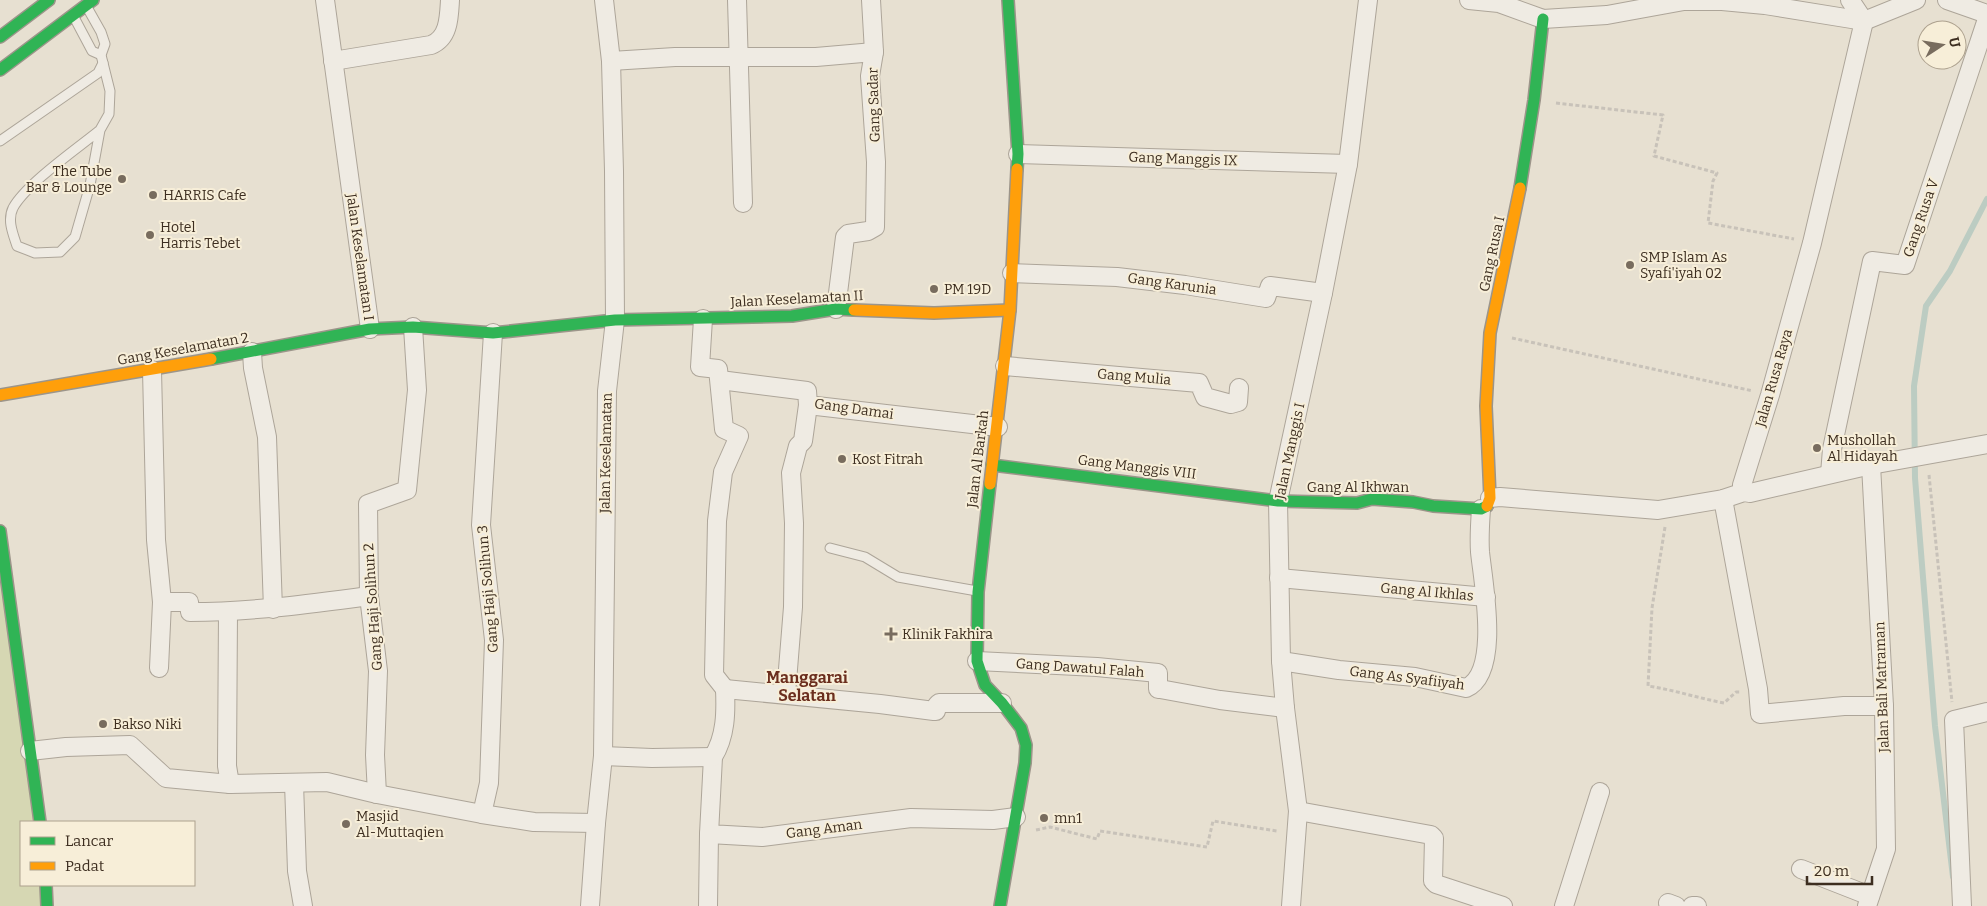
<svg xmlns="http://www.w3.org/2000/svg" width="1987" height="906" viewBox="0 0 1987 906" font-family="Bitter,serif">
  <rect width="100%" height="100%" fill="#e7e0d1"/>
  <path fill="#d6d7b3" d="M 0,532 L 40,822 L 21,822 L 21,885 L 45,885 L 46,906 L 0,906 Z"/>
  <g fill="none" stroke-linecap="round" stroke-linejoin="round">
    <path stroke="#bcccc2" stroke-width="6" d="M 1953,877 L 1935,726 L 1915,478 L 1914,386 L 1926,306 L 1950,271 L 1987,199"/>
    <defs>
      <g id="lane">
        <path d="M 88,9 L 101,32 L 105,44 L 101,55 L 110,91 L 109,114 L 100,130 L 90,185 L 75,237 L 60,252 L 35,253 L 17,246 C 13,234 7,220 13,208 C 26,184 78,148 100,130"/>
        <path d="M 75,19 L 92,51 L 101,55"/>
        <path d="M 0,141 L 98,73 L 103,63"/>
        <path d="M 830,548 L 865,557 L 898,577 L 977,591"/>
      </g>
      <g id="street">
        <path d="M 325,0 L 370,329"/>
        <path d="M 737,0 L 743,203"/>
        <path d="M 871,0 L 874,52"/>
        <path d="M 1469,0 L 1499,3 L 1543,19 L 1607,15 L 1684,1 L 1722,1 L 1765,5 L 1864,21 L 1916,0"/>
        <path d="M 1947,0 L 1987,14"/>
        <path d="M 333,61 L 431,45 C 449,38 449,17 450,0"/>
        <path d="M 611,61 L 675,57 L 816,57 L 874,52 L 870,76 L 876,162 L 875,227 L 868,231 L 848,234 L 845,237 L 836,309"/>
        <path d="M 1018,154 L 1348,164"/>
        <path d="M 1012,273 L 1117,277 L 1185,285 L 1266,298 L 1270,286 L 1323,293"/>
        <path d="M 703,319 L 700,367 L 718,369 L 724,429 L 739,436 L 723,472 L 717,521 L 714,675 L 725,689"/>
        <path d="M 252,352 L 253,368 L 267,437 L 273,609"/>
        <path d="M 1005,366 L 1199,383 L 1205,397 L 1231,404 L 1238,402 L 1239,388"/>
        <path d="M 152,370 L 156,540 L 162,602 L 159,668"/>
        <path d="M 720,380 L 807,391 L 808,405 L 998,427"/>
        <path d="M 1830,474 L 1832,449 L 1872,261 L 1905,265 L 1987,19"/>
        <path d="M 1744,492 L 1742,485 L 1770,395 L 1812,243 L 1864,21 L 1850,0"/>
        <path d="M 1490,498 L 1500,497 L 1658,510 L 1723,499 L 1744,492 L 1750,493 L 1871,465 L 1987,444"/>
        <path d="M 1723,499 L 1758,689 L 1760,714 L 1844,706 L 1884,706"/>
        <path d="M 1279,578 L 1486,597"/>
        <path d="M 162,602 L 189,602 L 190,612 C 251,612 310,604 369,596"/>
        <path d="M 228,612 L 227,766 L 230,784"/>
        <path d="M 977,661 L 1097,667 L 1158,673 L 1158,689 L 1160,689 L 1220,700 L 1285,708"/>
        <path d="M 1281,661 L 1339,670 L 1415,677 L 1466,688 C 1501,673 1483,582 1480,552 C 1479,537 1480,523 1481,509"/>
        <path d="M 725,689 C 726,712 726,736 713,757 L 709,834 L 762,837 L 911,818 L 993,820 L 1016,817"/>
        <path d="M 725,689 L 880,704 L 934,711 L 936,711 L 937,705 L 939,703 L 1002,703"/>
        <path d="M 786,694 L 793,607 L 794,523 L 791,473 L 798,446 L 803,441 L 808,405"/>
        <path d="M 30,751 L 66,747 L 130,745 L 166,778 L 230,784 L 327,782 L 377,794 L 482,814 L 534,822 L 596,823"/>
        <path d="M 603,756 L 652,758 L 713,757"/>
        <path d="M 294,783 L 297,871 L 303,906"/>
        <path d="M 377,794 L 375,755 L 378,671 L 369,596 L 368,504 L 407,490 L 417,390 L 413,327"/>
        <path d="M 1298,811 L 1431,835 L 1434,838 L 1433,881 L 1436,884 L 1503,906"/>
        <path d="M 482,814 L 489,783 L 494,640 L 481,525 L 493,333"/>
        <path d="M 1801,869 L 1870,896"/>
        <path d="M 1668,903 L 1676,906"/>
        <path d="M 590,906 L 596,823 L 603,756 L 607,391 L 615,320 L 614,171 L 611,61 L 604,0"/>
        <path d="M 708,906 L 709,834"/>
        <path d="M 1291,906 L 1298,811 L 1285,708 L 1281,661 L 1278,501 L 1323,293 L 1348,164 L 1368,0"/>
        <path d="M 1564,906 L 1600,792"/>
        <path d="M 1692,906 L 1697,906"/>
        <path d="M 1867,906 L 1886,849 L 1884,706 L 1871,465"/>
        <path d="M 1962,906 L 1954,720 L 1987,712"/>
      </g>
      <g id="fast">
        <path d="M 1008,0 L 1018,154 L 1017,169"/>
        <path d="M 0,37 L 49,0"/>
        <path d="M 0,70 L 93,0"/>
        <path d="M 1520,188 L 1534,100 L 1543,19"/>
        <path d="M 211,359 L 370,329 L 413,327 L 493,333 L 615,320 L 792,316 L 836,309 L 854,310"/>
        <path d="M 992,465 L 1278,501 L 1357,503 L 1372,499 L 1413,502 L 1433,506 L 1481,509 L 1487,506"/>
        <path d="M 990,484 L 978,592 L 977,661 L 985,685 L 1002,703 L 1021,728 L 1026,745 L 1025,763 L 1000,906"/>
        <path d="M 0,531 L 40,822"/>
        <path d="M 46,885 L 47,906"/>
      </g>
      <g id="slow">
        <path d="M 854,310 L 934,313 L 1010,310"/>
        <path d="M 0,395 L 211,359"/>
        <path d="M 990,484 L 1010,310 L 1017,169"/>
        <path d="M 1487,506 L 1490,498 L 1486,406 L 1490,333 L 1520,188"/>
      </g>
    </defs>
    <use href="#lane" stroke="#ada599" stroke-width="11"/>
    <use href="#street" stroke="#ada599" stroke-width="20"/>
    <use href="#fast" stroke="#9c958a" stroke-width="14"/>
    <use href="#slow" stroke="#9c958a" stroke-width="14"/>
    <g stroke="#c8c2b9" stroke-width="3" stroke-dasharray="4 2.5" stroke-linecap="butt">
      <path d="M 1556,103 L 1663,115 L 1654,156 L 1717,173 L 1713,181 L 1708,223 L 1794,239"/>
      <path d="M 1512,338 L 1753,391"/>
      <path d="M 1929,475 L 1952,702"/>
      <path d="M 1665,527 L 1652,608 L 1648,686 C 1674,690 1698,698 1724,703 L 1736,692 L 1740,692"/>
      <path d="M 1036,830 L 1050,827 L 1097,839 L 1100,831 L 1207,847 L 1213,821 L 1277,831"/>
    </g>
    <use href="#lane" stroke="#efebe3" stroke-width="9"/>
    <use href="#street" stroke="#efebe3" stroke-width="18"/>
    <use href="#fast" stroke="#30b455" stroke-width="11"/>
    <use href="#slow" stroke="#ff9f0a" stroke-width="11"/>
  </g>
  <g fill="#786c5e" stroke="#f7eed8" stroke-width="2">
    <circle cx="122" cy="179" r="5"/>
    <circle cx="153" cy="195" r="5"/>
    <circle cx="150" cy="235" r="5"/>
    <circle cx="1630" cy="265" r="5"/>
    <circle cx="934" cy="289" r="5"/>
    <circle cx="1817" cy="448" r="5"/>
    <circle cx="842" cy="459" r="5"/>
    <path d="M888.5 626.5h5v5h5v5h-5v5h-5v-5h-5v-5h5z"/>
    <circle cx="103" cy="724" r="5"/>
    <circle cx="1044" cy="818" r="5"/>
    <circle cx="346" cy="824" r="5"/>
  </g>
  <g text-anchor="middle" dominant-baseline="central" stroke-width="4" stroke-linejoin="round" paint-order="stroke">
    <g font-size="14" fill="#3d2e20" stroke="#f7eed8">
      <text transform="translate(874 105) rotate(-92)">Gang Sadar</text>
      <text transform="translate(1183 159) rotate(2)">Gang Manggis IX</text>
      <text transform="translate(1921 218) rotate(-71)">Gang Rusa V</text>
      <text transform="translate(1492 254) rotate(-78)">Gang Rusa I</text>
      <text transform="translate(360 257) rotate(82)">Jalan Keselamatan I</text>
      <text transform="translate(1172 284) rotate(8)">Gang Karunia</text>
      <text transform="translate(797 299) rotate(-3)">Jalan Keselamatan II</text>
      <text transform="translate(183 349) rotate(-10)">Gang Keselamatan 2</text>
      <text transform="translate(1134 377) rotate(5)">Gang Mulia</text>
      <text transform="translate(1774 378) rotate(-74)">Jalan Rusa Raya</text>
      <text transform="translate(854 409) rotate(8)">Gang Damai</text>
      <text transform="translate(1290 451) rotate(-78)">Jalan Manggis I</text>
      <text transform="translate(606 453) rotate(-89)">Jalan Keselamatan</text>
      <text transform="translate(978 459) rotate(-83)">Jalan Al Barkah</text>
      <text transform="translate(1137 467) rotate(7)">Gang Manggis VIII</text>
      <text x="1358" y="487">Gang Al Ikhwan</text>
      <text transform="translate(488 589) rotate(-95)">Gang Haji Solihun 3</text>
      <text transform="translate(1427 592) rotate(5)">Gang Al Ikhlas</text>
      <text transform="translate(373 607) rotate(-94)">Gang Haji Solihun 2</text>
      <text transform="translate(1080 668) rotate(4)">Gang Dawatul Falah</text>
      <text transform="translate(1407 678) rotate(7)">Gang As Syafiiyah</text>
      <text transform="translate(1882 687) rotate(-92)">Jalan Bali Matraman</text>
      <text transform="translate(824 829) rotate(-7)">Gang Aman</text>
    </g>
    <g font-size="14" fill="#3d2e20" stroke="#f7eed8" text-anchor="start">
      <text x="112" y="171" text-anchor="end">The Tube<tspan x="112" dy="16">Bar &amp; Lounge</tspan></text>
      <text x="163" y="195">HARRIS Cafe</text>
      <text x="160" y="227">Hotel<tspan x="160" dy="16">Harris Tebet</tspan></text>
      <text x="1640" y="257">SMP Islam As<tspan x="1640" dy="16">Syafi'iyah 02</tspan></text>
      <text x="944" y="289">PM 19D</text>
      <text x="1827" y="440">Mushollah<tspan x="1827" dy="16">Al Hidayah</tspan></text>
      <text x="852" y="459">Kost Fitrah</text>
      <text x="902" y="634">Klinik Fakhira</text>
      <text x="113" y="724">Bakso Niki</text>
      <text x="356" y="816">Masjid<tspan x="356" dy="16">Al-Muttaqien</tspan></text>
      <text x="1054" y="818">mn1</text>
    </g>
    <g font-size="16" font-weight="bold" fill="#6b2e1e" stroke="#f7eed8">
      <text x="807" y="677">Manggarai<tspan x="807" dy="18">Selatan</tspan></text>
    </g>
  </g>
  <rect x="20" y="821" width="175" height="65" fill="#f7eed8" stroke="#ada18e"/>
  <rect x="30" y="837" width="25" height="8" fill="#30b455" stroke="#ada18e"/>
  <text x="65" y="846" font-size="15" fill="#3d2e20">Lancar</text>
  <rect x="30" y="862" width="25" height="8" fill="#ff9f0a" stroke="#ada18e"/>
  <text x="65" y="871" font-size="15" fill="#3d2e20">Padat</text>
  <g transform="translate(1942 45) rotate(78)"><circle r="24" fill="#f7eed8" stroke="#ada18e"/>
  <path d="M0-4L9 19L0 12L-9 19Z" fill="#786c5e"/>
  <text y="-8" font-size="14" font-weight="bold" text-anchor="middle" fill="#3d2e20">U</text>
  </g>
  <path d="M1807 876v8h65v-8" fill="none" stroke="#3d2e20" stroke-width="2.5"/>
  <text x="1814" y="876" font-size="15" fill="#3d2e20" stroke="#f7eed8" stroke-width="4" paint-order="stroke">20 m</text>
</svg>
